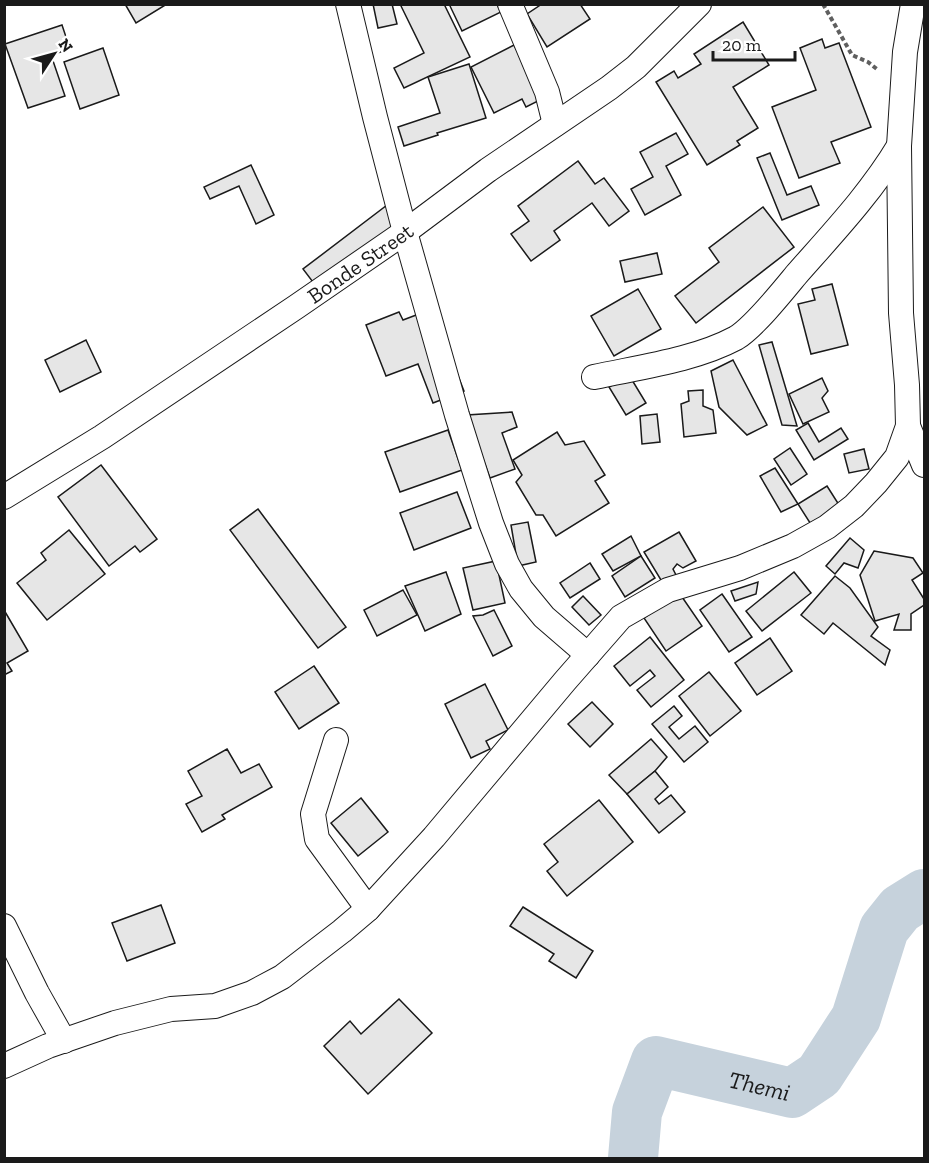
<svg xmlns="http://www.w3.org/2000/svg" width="929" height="1163" viewBox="0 0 929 1163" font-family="'Zilla Slab',serif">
  <rect width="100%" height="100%" fill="#fff"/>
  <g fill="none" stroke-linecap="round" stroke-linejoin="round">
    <path stroke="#c6d2dc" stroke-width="50" id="s1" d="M 633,1158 L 637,1112 L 656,1061 L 792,1093 L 819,1075 L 856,1018 L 884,929 L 900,909 L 924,894"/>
  </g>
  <g fill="#e6e6e6" stroke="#1a1a1a" stroke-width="1.5">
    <path d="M 125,4 L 167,4 L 136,23 Z"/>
    <path d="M 373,4 L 392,4 L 397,24 L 378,28 Z"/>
    <path d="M 403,4 L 444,4 L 470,57 L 404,88 L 394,68 L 424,53 L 401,6 Z"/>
    <path d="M 452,4 L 497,4 L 501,12 L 462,31 L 450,6 Z"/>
    <path d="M 542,4 L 580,4 L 590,19 L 547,47 L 527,14 Z"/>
    <path d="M 743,22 L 769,65 L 733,87 L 758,128 L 737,141 L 740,145 L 707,165 L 656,82 L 674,71 L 678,78 L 701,64 L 694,54 Z"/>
    <path d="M 62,25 L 70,49 L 51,55 L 65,96 L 28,108 L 5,44 Z"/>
    <path d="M 822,39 L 825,48 L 839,43 L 871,127 L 831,142 L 840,163 L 799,178 L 772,107 L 816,90 L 800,48 Z"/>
    <path d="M 514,45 L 542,99 L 526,107 L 522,99 L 494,113 L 471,67 Z"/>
    <path d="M 103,48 L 119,95 L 80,109 L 64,62 Z"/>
    <path d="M 469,64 L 486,118 L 437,133 L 438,135 L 404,146 L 398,127 L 440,113 L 428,77 Z"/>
    <path d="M 676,133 L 688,154 L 666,166 L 681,195 L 645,215 L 631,189 L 653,177 L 640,152 Z"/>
    <path d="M 770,153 L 787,195 L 811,186 L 819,205 L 782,220 L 757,158 Z"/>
    <path d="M 578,161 L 595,184 L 604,178 L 629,211 L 609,226 L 592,203 L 554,231 L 560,240 L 531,261 L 511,234 L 529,221 L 518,206 Z"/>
    <path d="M 251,165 L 274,215 L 256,224 L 239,186 L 210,199 L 204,187 Z"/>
    <path d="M 395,199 L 414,224 L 322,294 L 303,269 Z"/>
    <path d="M 763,207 L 794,247 L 696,323 L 675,296 L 719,262 L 709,248 Z"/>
    <path d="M 657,253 L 662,274 L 625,282 L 620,261 Z"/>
    <path d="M 832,284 L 848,345 L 811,354 L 798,304 L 815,300 L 812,289 Z"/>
    <path d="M 638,289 L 661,329 L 614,356 L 591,316 Z"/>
    <path d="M 432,309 L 464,391 L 433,403 L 418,364 L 386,376 L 366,325 L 399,312 L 403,320 Z"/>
    <path d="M 86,340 L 101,372 L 60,392 L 45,360 Z"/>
    <path d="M 772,342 L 797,426 L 782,425 L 759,345 Z"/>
    <path d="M 733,360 L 767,425 L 747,435 L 719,407 L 711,371 Z"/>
    <path d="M 629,375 L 646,403 L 626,415 L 609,387 Z"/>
    <path d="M 822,378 L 828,391 L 822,398 L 829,412 L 803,424 L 789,394 Z"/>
    <path d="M 703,390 L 703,406 L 713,410 L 716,433 L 684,437 L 681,404 L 689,401 L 688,391 Z"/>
    <path d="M 512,412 L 517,427 L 502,433 L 515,469 L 490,478 L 467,415 Z"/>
    <path d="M 657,414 L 660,442 L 642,444 L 640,416 Z"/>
    <path d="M 808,423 L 819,442 L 841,428 L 848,439 L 814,460 L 796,430 Z"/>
    <path d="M 448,430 L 462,470 L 400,492 L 385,452 Z"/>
    <path d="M 557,432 L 565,445 L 584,441 L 605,475 L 595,481 L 609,503 L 556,536 L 543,515 L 536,515 L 516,482 L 522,475 L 513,460 Z"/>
    <path d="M 790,448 L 807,474 L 791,485 L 774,459 Z"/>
    <path d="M 864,449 L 869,469 L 849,473 L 844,454 Z"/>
    <path d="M 101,465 L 157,539 L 140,552 L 135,546 L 109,566 L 58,497 Z"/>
    <path d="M 775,468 L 798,504 L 781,512 L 760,476 Z"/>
    <path d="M 827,486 L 841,508 L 812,526 L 798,504 Z"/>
    <path d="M 457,492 L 471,528 L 414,550 L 400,513 Z"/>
    <path d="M 258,509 L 346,627 L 318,648 L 230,530 Z"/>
    <path d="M 528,522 L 536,562 L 518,566 L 511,525 Z"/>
    <path d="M 69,530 L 105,574 L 47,620 L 17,583 L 46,560 L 41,553 Z"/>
    <path d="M 679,532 L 696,561 L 683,568 L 677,564 L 673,569 L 677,577 L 664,585 L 644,552 Z"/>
    <path d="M 631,536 L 641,556 L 613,571 L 602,554 Z"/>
    <path d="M 850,538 L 864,550 L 858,568 L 844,563 L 835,574 L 826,566 Z"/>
    <path d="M 874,551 L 913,558 L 923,573 L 912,580 L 924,599 L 924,605 L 911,614 L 911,630 L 894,630 L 899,614 L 875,621 L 860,575 Z"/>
    <path d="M 641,556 L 655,578 L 625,597 L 612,576 Z"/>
    <path d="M 496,561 L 505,603 L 473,610 L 463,568 Z"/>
    <path d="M 590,563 L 600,579 L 570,598 L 560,583 Z"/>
    <path d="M 446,572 L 461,614 L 425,631 L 405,586 Z"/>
    <path d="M 794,572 L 811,593 L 762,631 L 746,611 Z"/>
    <path d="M 835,576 L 850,588 L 878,627 L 871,636 L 890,650 L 885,665 L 833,623 L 824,634 L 801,615 Z"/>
    <path d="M 758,582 L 756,594 L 735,601 L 731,591 Z"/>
    <path d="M 403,590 L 417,615 L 377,636 L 364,610 Z"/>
    <path d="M 680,594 L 702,626 L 666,651 L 644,618 Z"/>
    <path d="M 722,594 L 752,637 L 729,652 L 700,610 Z"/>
    <path d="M 583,596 L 601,615 L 589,625 L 572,607 Z"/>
    <path d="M 4,610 L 28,651 L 7,663 L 12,671 L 4,675 Z"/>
    <path d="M 494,610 L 512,646 L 493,656 L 473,616 L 483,615 Z"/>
    <path d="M 650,637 L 684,680 L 651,707 L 637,690 L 655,676 L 650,670 L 630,686 L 614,666 Z"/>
    <path d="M 770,638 L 792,671 L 757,695 L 735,663 Z"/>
    <path d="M 314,666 L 339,703 L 299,729 L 275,692 Z"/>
    <path d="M 709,672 L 741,711 L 710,736 L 679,696 Z"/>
    <path d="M 485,684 L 508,730 L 486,741 L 490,749 L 471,758 L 445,704 Z"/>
    <path d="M 592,702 L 613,724 L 590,747 L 568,724 Z"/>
    <path d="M 674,706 L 682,716 L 669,727 L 679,739 L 695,726 L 708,742 L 684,762 L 652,724 Z"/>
    <path d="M 651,739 L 667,757 L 655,771 L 627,794 L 609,775 Z"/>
    <path d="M 227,749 L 241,773 L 259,764 L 272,787 L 222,815 L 225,819 L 202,832 L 186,804 L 202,796 L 188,771 Z"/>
    <path d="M 655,771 L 668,787 L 655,799 L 659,804 L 671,795 L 685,812 L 659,833 L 627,794 Z"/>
    <path d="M 361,798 L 388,832 L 358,856 L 331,823 Z"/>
    <path d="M 599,800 L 633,842 L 567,896 L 547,871 L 558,862 L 544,844 Z"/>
    <path d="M 161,905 L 175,943 L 127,961 L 112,923 Z"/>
    <path d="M 523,907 L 593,951 L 576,978 L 549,961 L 554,954 L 510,926 Z"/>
    <path d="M 399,999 L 432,1033 L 368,1094 L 324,1046 L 350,1021 L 361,1034 Z"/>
  </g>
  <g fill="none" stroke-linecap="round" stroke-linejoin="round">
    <defs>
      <g id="minor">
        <path d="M 348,4 L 375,117 L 405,232 L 457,415 L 491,523 L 507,564 L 521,589 L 544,617 L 588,655"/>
        <path d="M 510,4 L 547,92 L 555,124"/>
        <path d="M 594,377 C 640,367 695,360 736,338 C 754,327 782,292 796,275 C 832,234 871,193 899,146"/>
        <path d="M 908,426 L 924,465"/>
        <path id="s2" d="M 4,497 L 102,437 L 296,307 L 405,232 L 488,170 L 609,88 L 636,67 L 699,4"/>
        <path d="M 336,740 L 313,814 L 317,839 L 368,909"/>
        <path d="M 4,926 L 37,993 L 64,1041"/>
        <path d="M 4,1066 L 48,1046 L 115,1023 L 171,1009 L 215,1006 L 252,993 L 282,977 L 342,931 L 368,909 L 434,837 L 565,681 L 621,617 L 668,590 L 740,568 L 793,546 L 827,527 L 854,506 L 876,483 L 897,457 L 908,426 L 907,385 L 901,313 L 899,146 L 905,52 L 913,4"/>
      </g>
    </defs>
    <use href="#minor" stroke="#1a1a1a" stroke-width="26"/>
    <path stroke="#5f5f5f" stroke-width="4" stroke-dasharray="4.5 3" stroke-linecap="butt" d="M 823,4 L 852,55 L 868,62 L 878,70"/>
    <use href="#minor" stroke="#fff" stroke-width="24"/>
  </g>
  <g text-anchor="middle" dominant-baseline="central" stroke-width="4.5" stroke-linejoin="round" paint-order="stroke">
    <g font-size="22" fill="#1a1a1a" stroke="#fff">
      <text stroke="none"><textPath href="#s2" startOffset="426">Bonde Street</textPath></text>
    </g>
    <g font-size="24" font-style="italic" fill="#1a1a1a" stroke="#fff">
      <text stroke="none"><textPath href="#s1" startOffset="207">Themi</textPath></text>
    </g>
  </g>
  <rect width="929" height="1163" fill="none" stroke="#1a1a1a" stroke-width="12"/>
  <g transform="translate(54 54) rotate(54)" stroke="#ffffff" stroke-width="4.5" paint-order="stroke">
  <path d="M0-4.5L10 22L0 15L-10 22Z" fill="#1a1a1a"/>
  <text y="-9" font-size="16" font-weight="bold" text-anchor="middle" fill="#1a1a1a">N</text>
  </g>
  <path d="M713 51v9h82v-9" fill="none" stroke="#1a1a1a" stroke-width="3"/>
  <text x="722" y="51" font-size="18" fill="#1a1a1a" stroke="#ffffff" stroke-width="4.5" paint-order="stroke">20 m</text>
</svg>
